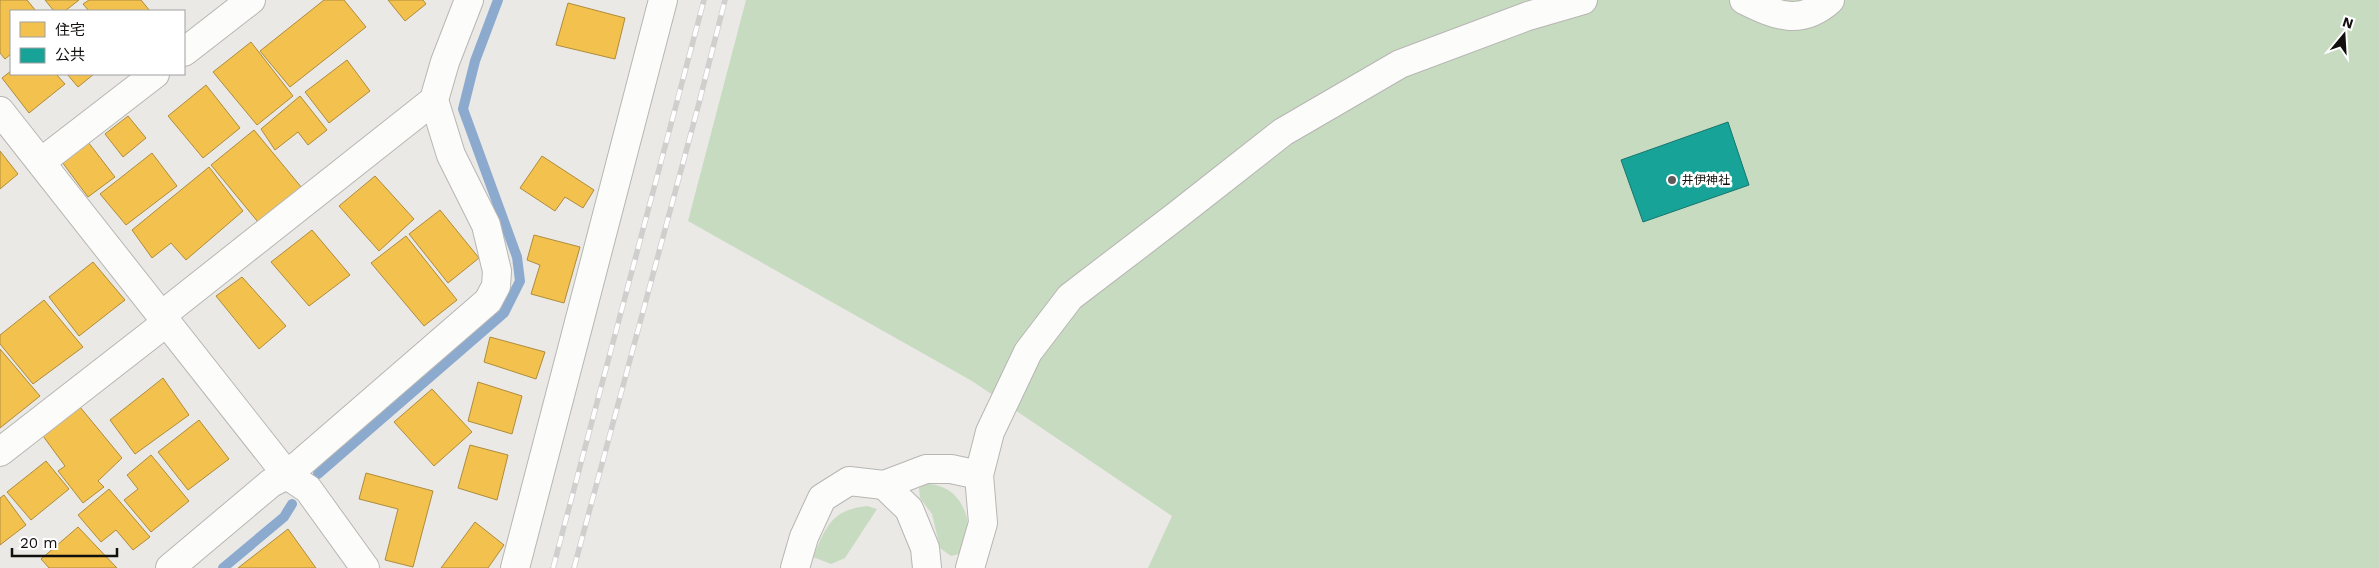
<svg xmlns="http://www.w3.org/2000/svg" width="2379" height="568" viewBox="0 0 2379 568" font-family="'Work Sans','Noto Sans JP',sans-serif">
  <rect width="100%" height="100%" fill="#ebe9e6"/>
  <g fill="#c7dbc1">
    <path d="M 746,0 L 2379,0 L 2379,568 L 1148,568 L 1172,516 L 972,381 L 688,221 Z"/>
    <path d="M 927,484 C 950,484 967,503 968,527 C 968,536 962,546 959,554 L 951,556 L 940,548 L 932,514 L 920,498 L 919,488 Z"/>
    <path d="M 867,506 L 877,509 L 845,558 L 831,564 L 813,557 C 826,527 831,510 867,506 Z"/>
  </g>
  <g fill="#f2c14e" stroke="#af8c3b">
    <path d="M 0,0 L 27,0 L 36,11 L 11,11 L 11,54 L 5,59 L 0,53 Z"/>
    <path d="M 45,0 L 79,0 L 65,11 L 54,11 Z"/>
    <path d="M 89,0 L 141,0 L 150,11 L 89,11 L 83,4 Z"/>
    <path d="M 324,0 L 344,0 L 366,27 L 290,87 L 260,51 Z"/>
    <path d="M 388,0 L 423,0 L 426,4 L 405,21 Z"/>
    <path d="M 568,3 L 625,18 L 615,59 L 556,45 Z"/>
    <path d="M 251,42 L 293,96 L 257,125 L 213,72 Z"/>
    <path d="M 347,60 L 370,91 L 329,123 L 305,92 Z"/>
    <path d="M 11,71 L 11,74 L 56,74 L 65,84 L 29,113 L 2,78 Z"/>
    <path d="M 67,74 L 94,74 L 78,87 Z"/>
    <path d="M 206,85 L 240,128 L 203,158 L 168,116 Z"/>
    <path d="M 300,96 L 327,130 L 308,145 L 298,132 L 275,150 L 261,129 Z"/>
    <path d="M 128,116 L 146,138 L 123,157 L 105,134 Z"/>
    <path d="M 254,130 L 302,188 L 258,222 L 211,165 Z"/>
    <path d="M 88,142 L 115,177 L 88,197 L 62,162 Z"/>
    <path d="M 0,151 L 18,174 L 0,189 Z"/>
    <path d="M 152,153 L 177,186 L 126,225 L 100,194 Z"/>
    <path d="M 542,156 L 594,190 L 583,208 L 565,197 L 555,211 L 520,188 Z"/>
    <path d="M 209,167 L 243,211 L 186,260 L 171,243 L 152,258 L 132,230 Z"/>
    <path d="M 375,176 L 414,219 L 379,251 L 339,206 Z"/>
    <path d="M 440,210 L 479,258 L 448,283 L 409,234 Z"/>
    <path d="M 312,230 L 350,275 L 309,306 L 271,262 Z"/>
    <path d="M 534,235 L 580,247 L 564,303 L 531,294 L 540,265 L 527,260 Z"/>
    <path d="M 406,236 L 457,300 L 424,326 L 371,263 Z"/>
    <path d="M 93,262 L 125,300 L 79,336 L 49,297 Z"/>
    <path d="M 242,277 L 286,326 L 259,349 L 216,296 Z"/>
    <path d="M 44,300 L 83,347 L 33,384 L 0,344 L 0,335 Z"/>
    <path d="M 490,337 L 545,352 L 536,379 L 484,362 Z"/>
    <path d="M 0,349 L 40,396 L 0,428 Z"/>
    <path d="M 163,378 L 189,415 L 135,454 L 110,420 Z"/>
    <path d="M 478,382 L 522,396 L 512,434 L 468,421 Z"/>
    <path d="M 432,389 L 472,432 L 434,466 L 394,422 Z"/>
    <path d="M 80,407 L 122,458 L 98,481 L 104,487 L 83,503 L 58,471 L 65,466 L 43,436 Z"/>
    <path d="M 199,420 L 229,459 L 188,490 L 158,452 Z"/>
    <path d="M 470,445 L 508,455 L 497,500 L 458,488 Z"/>
    <path d="M 151,455 L 189,501 L 151,532 L 124,500 L 138,489 L 127,475 Z"/>
    <path d="M 46,461 L 69,489 L 31,520 L 7,492 Z"/>
    <path d="M 366,473 L 433,491 L 413,567 L 385,560 L 398,509 L 359,499 Z"/>
    <path d="M 109,489 L 150,537 L 133,550 L 116,530 L 101,542 L 78,515 Z"/>
    <path d="M 4,495 L 26,525 L 0,545 L 0,498 Z"/>
    <path d="M 475,522 L 504,545 L 488,568 L 441,568 Z"/>
    <path d="M 78,527 L 117,568 L 49,568 L 41,559 Z"/>
    <path d="M 288,529 L 316,568 L 238,568 Z"/>
  </g>
  <path fill="#17a398" stroke="#16776f" d="M 1728,122 L 1749,185 L 1643,222 L 1621,160 Z"/>
  <g fill="none" stroke-linecap="round" stroke-linejoin="round">
    <g stroke="#8caace" stroke-width="10">
      <path d="M 318,474 L 504,313 L 520,281 L 517,257 L 463,109 L 475,61 L 498,0"/>
      <path d="M 223,568 L 284,517 L 292,504"/>
    </g>
    <defs>
      <g id="minor">
        <path d="M 1744,0 C 1776,16 1801,26 1830,0"/>
        <path d="M 184,52 L 251,0"/>
        <path d="M 0,111 L 287,475 L 308,489 L 365,568"/>
        <path d="M 41,162 L 155,74"/>
        <path d="M 162,315 L 434,100"/>
        <path d="M 0,452 L 167,322"/>
        <path d="M 884,485 L 909,509 L 925,548 L 927,568"/>
        <path d="M 170,568 L 271,483 L 287,475 L 488,301 L 496,286 L 497,271 L 486,225 L 451,155 L 434,100 L 445,62 L 469,0"/>
        <path d="M 515,568 L 663,0"/>
        <path d="M 795,568 L 804,537 L 822,498 L 849,481 L 884,485 L 926,469 L 951,469 L 979,475"/>
        <path d="M 970,568 L 983,523 L 979,475 L 990,432 L 1028,352 L 1070,297 L 1176,216 L 1283,132 L 1400,64 L 1528,16 L 1583,0"/>
      </g>
    </defs>
    <use href="#minor" stroke="#b7b6b3" stroke-width="30"/>
    <use href="#minor" stroke="#fcfcfb" stroke-width="28"/>
    <defs>
      <g id="rail">
        <path d="M 553,568 L 704,0"/>
        <path d="M 574,568 L 698,107 L 725,0"/>
      </g>
    </defs>
    <use href="#rail" stroke="#cfcfce" stroke-width="5.5"/>
    <use href="#rail" stroke="#fff" stroke-width="4" stroke-dasharray="11" stroke-linecap="butt"/>
  </g>
  <circle fill="#5e5c5a" stroke="#fff" stroke-width="2" cx="1672" cy="180" r="5"/>
  <g text-anchor="middle" dominant-baseline="central" stroke-width="5" stroke-linejoin="round" paint-order="stroke">
    <g font-size="12" fill="#12100f" stroke="#fff" text-anchor="start">
      <text x="1682" y="180">井伊神社</text>
    </g>
  </g>
  <rect x="10" y="10" width="175" height="65" fill="#ffffff" stroke="#a09f9f"/>
  <rect x="20" y="22" width="25" height="15" fill="#f2c14e" stroke="#a09f9f"/>
  <text x="55" y="35" font-size="15" fill="#12100f">住宅</text>
  <rect x="20" y="48" width="25" height="15" fill="#17a398" stroke="#a09f9f"/>
  <text x="55" y="60" font-size="15" fill="#12100f">公共</text>
  <g transform="translate(2344 35) rotate(18)" stroke="#ffffff" stroke-width="4" paint-order="stroke">
  <path d="M0-4L9 19L0 12L-9 19Z" fill="#12100f"/>
  <text y="-8" font-size="14" font-weight="bold" text-anchor="middle" fill="#12100f">N</text>
  </g>
  <path d="M12 548v8h105v-8" fill="none" stroke="#12100f" stroke-width="2.5"/>
  <text x="20" y="548" font-size="15" fill="#12100f" stroke="#ffffff" stroke-width="4" paint-order="stroke">20 m</text>
</svg>
